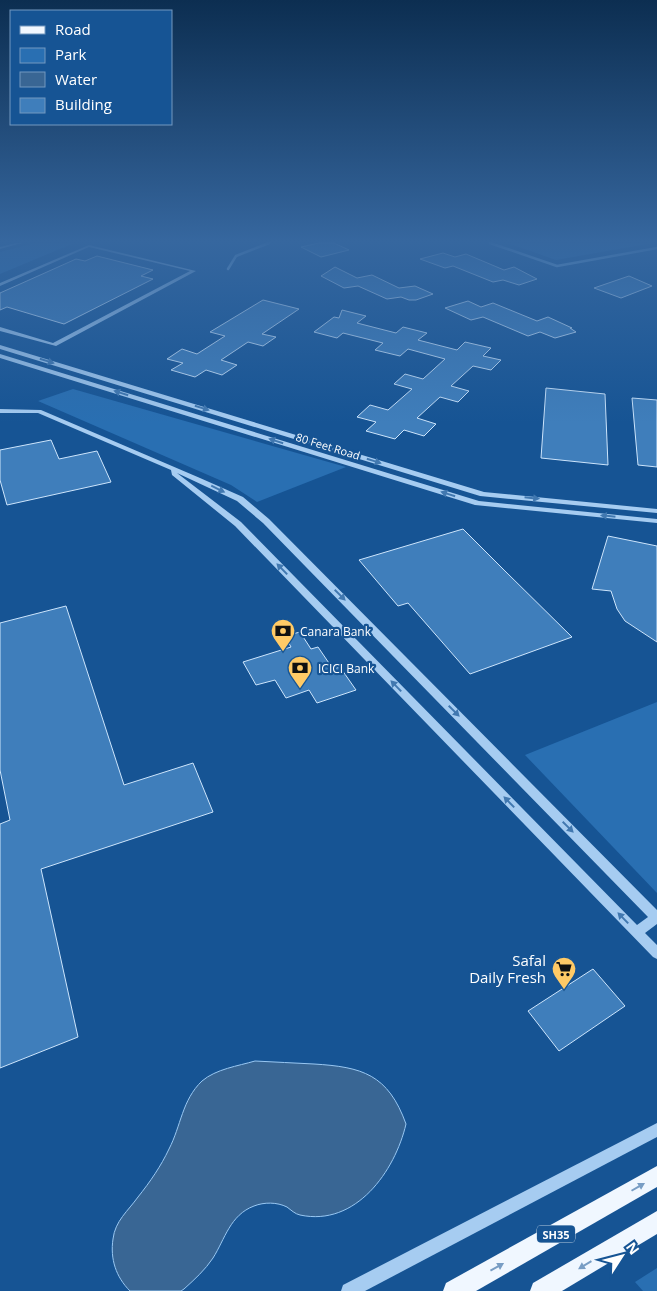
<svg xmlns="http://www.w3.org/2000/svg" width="657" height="1291" viewBox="0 0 657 1291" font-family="'Open Sans',sans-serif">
  <rect width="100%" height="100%" fill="#165494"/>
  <g fill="#296fb2">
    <path d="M 35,243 L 74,243 L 0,274 L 0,252 Z"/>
    <path d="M 507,243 L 653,243 L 556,260 Z"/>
    <path d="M 73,389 L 346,467 L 257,502 L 231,485 L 38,401 Z"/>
    <path d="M 657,702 L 657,893 L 525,755 Z"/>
    <path d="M 657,1268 L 657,1291 L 643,1291 L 635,1282 Z"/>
  </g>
  <path fill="#396694" stroke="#99c8f3" d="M 255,1061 C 275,1062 294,1063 314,1064 C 362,1067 388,1074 406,1124 C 395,1171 356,1227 300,1215 C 295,1214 291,1210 287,1207 C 277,1202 264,1202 254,1206 C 230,1215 225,1239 213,1258 C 205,1270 195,1279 184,1289 L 181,1291 L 130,1291 C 116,1277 110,1259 113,1239 C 115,1221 128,1211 138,1197 C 150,1182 161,1166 169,1149 C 181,1126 182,1100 202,1081 C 216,1069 238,1066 255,1061 Z"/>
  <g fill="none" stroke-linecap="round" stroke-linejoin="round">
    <g stroke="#99c8f3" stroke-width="2.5">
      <path d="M 490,243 L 557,266 L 657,248"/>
      <path d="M 228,269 L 236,256 L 269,243"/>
    </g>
  </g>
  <g fill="#3f7ebb" stroke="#cde5fc">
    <path d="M 319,243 L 334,243 L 349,250 L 321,257 L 301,247 Z"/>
    <path d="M 443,253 L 455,257 L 466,254 L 504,270 L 514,267 L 537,279 L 519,285 L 503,280 L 493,282 L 453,266 L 445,268 L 420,259 Z"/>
    <path d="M 97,256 L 153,270 L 141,276 L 153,279 L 64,324 L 7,307 L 0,310 L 0,293 L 76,259 L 85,261 Z"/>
    <path d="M 335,267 L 357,278 L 372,275 L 399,288 L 415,286 L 433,294 L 416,300 L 409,300 L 401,297 L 387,299 L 358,286 L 344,288 L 321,276 Z"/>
    <path d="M 629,276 L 652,286 L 621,298 L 594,288 Z"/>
    <path d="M 263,300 L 299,309 L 262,334 L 276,337 L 263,346 L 248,342 L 221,360 L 237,365 L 222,375 L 206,370 L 195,377 L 171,370 L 183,363 L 167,359 L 182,349 L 197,354 L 225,336 L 210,332 Z"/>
    <path d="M 468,301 L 481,307 L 493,303 L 537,321 L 548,317 L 572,328 L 570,328 L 576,332 L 555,338 L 540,332 L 528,336 L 483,317 L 471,320 L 445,308 Z"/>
    <path d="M 342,310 L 366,316 L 357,323 L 396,333 L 403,327 L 427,333 L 418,340 L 457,350 L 465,342 L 491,348 L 483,356 L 501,360 L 491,370 L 473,366 L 451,386 L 469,391 L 458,402 L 440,397 L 417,418 L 436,424 L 424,436 L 404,430 L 395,439 L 366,431 L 376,422 L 357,417 L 370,405 L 388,410 L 412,389 L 394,384 L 405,374 L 423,379 L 445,359 L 408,349 L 400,356 L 375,350 L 383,343 L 343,333 L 337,338 L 314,332 L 334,317 L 339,318 Z"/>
    <path d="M 546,388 L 605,394 L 608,465 L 541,458 Z"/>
    <path d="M 632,398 L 657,400 L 657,467 L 638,465 Z"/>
    <path d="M 51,440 L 59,459 L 97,451 L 111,482 L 7,505 L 0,480 L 0,450 Z"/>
    <path d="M 463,529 L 505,571 L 572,637 L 470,674 L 408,603 L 398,606 L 359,560 Z"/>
    <path d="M 608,536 L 657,546 L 657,642 L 625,621 L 617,609 L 611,591 L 592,589 Z"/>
    <path d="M 66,606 L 124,785 L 193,763 L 213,812 L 41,869 L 78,1037 L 0,1068 L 0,824 L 10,820 L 0,770 L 0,623 Z"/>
    <path d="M 300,632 L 311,649 L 318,647 L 333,669 L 340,667 L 356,690 L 317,703 L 309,690 L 286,698 L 275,680 L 256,685 L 243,662 L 291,647 L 285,636 Z"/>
    <path d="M 593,969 L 625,1006 L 559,1051 L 528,1011 Z"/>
  </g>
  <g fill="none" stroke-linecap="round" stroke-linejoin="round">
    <g fill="#a6ccf1" fill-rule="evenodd">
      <path d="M 16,243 L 22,243 L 0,249 L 0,247 Z"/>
      <path d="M 89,245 L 196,271 L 56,346 L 0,331 L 0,327 L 53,343 L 190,271 L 89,247 L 0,286 L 0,283 Z"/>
      <path d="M 0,345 L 484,492 L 657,509 L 657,513 L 480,496 L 0,349 Z"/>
      <path d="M 0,354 L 479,501 L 657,519 L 657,523 L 475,505 L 0,358 Z"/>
      <path d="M 0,409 L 41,410 L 200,478 L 243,497 L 269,519 L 657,910 L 657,924 L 645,933 L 657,945 L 657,959 L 653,957 L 235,526 L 172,475 L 171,470 L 38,413 L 0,413 ZM 177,473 L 237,501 L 263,523 L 648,917 L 637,925 L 241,522 Z"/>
      <path d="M 657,1123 L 657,1137 L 365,1291 L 341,1291 L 343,1285 Z"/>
    </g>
    <g fill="#f0f7ff" fill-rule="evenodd">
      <path d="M 657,1166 L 657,1187 L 476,1291 L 443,1291 L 446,1283 Z"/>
      <path d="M 657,1211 L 657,1234 L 562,1291 L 530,1291 L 533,1283 Z"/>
    </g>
  </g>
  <defs><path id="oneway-solid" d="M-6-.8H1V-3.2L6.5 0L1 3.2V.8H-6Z" transform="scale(1.25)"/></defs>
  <g fill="#4178b0">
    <use href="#oneway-solid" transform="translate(47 361) rotate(17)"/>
    <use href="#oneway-solid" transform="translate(121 393) rotate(-163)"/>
    <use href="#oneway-solid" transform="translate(202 408) rotate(17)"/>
    <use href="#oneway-solid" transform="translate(276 441) rotate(-163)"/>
    <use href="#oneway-solid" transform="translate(374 461) rotate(17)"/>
    <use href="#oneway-solid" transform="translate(218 489) rotate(26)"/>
    <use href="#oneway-solid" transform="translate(448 494) rotate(-163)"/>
    <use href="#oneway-solid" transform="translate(532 498) rotate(6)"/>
    <use href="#oneway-solid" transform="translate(608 516) rotate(-174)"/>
    <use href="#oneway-solid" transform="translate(282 569) rotate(-134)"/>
    <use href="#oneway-solid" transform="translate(340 595) rotate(45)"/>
    <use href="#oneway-solid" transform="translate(396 686) rotate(-134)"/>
    <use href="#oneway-solid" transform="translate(454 711) rotate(45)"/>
    <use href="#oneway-solid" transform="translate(509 802) rotate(-134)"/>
    <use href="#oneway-solid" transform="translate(568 827) rotate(45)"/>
    <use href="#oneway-solid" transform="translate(623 918) rotate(-134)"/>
  </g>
  <g fill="#789dc4">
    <use href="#oneway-solid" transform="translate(638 1187) rotate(-30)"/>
    <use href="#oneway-solid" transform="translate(585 1265) rotate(149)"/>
    <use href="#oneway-solid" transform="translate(497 1267) rotate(-29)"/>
  </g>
  <linearGradient id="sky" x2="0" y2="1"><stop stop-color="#0c2e51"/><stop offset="0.57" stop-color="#36679f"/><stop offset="1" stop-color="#36679f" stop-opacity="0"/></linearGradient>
  <rect width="657" height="423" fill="url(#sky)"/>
  <defs>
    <symbol id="bank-pin" viewBox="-11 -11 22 30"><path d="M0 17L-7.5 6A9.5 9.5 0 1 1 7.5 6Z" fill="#ffca66" stroke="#165494"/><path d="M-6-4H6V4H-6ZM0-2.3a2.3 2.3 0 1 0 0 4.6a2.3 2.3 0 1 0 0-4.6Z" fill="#111"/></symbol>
    <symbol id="supermarket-pin" viewBox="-11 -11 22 30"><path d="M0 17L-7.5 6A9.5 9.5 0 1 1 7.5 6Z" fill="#ffca66" stroke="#165494"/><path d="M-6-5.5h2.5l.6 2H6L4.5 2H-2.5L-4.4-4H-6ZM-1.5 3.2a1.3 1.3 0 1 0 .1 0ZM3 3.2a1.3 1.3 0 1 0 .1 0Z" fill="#111"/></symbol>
  </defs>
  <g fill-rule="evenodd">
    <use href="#bank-pin" x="269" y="617" width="28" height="38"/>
    <use href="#bank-pin" x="286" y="654" width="28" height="38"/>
    <use href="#supermarket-pin" x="550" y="955" width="28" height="38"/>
  </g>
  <g text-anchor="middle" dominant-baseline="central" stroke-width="4.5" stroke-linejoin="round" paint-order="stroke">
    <g font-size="11" fill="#fff" stroke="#165494">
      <text transform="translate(328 446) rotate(17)">80 Feet Road</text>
    </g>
    <rect fill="#165494" stroke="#b9ccdf" stroke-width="1" x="537" y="1225.5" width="38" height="17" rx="4"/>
    <g font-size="11" font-weight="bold" fill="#fff">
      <text x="556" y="1234">SH35</text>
    </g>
    <g font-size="12" fill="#fff" stroke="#165494" text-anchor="start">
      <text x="300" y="631">Canara Bank</text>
      <text x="318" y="668">ICICI Bank</text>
    </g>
    <g font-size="15" fill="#fff" stroke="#165494" text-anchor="end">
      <text x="546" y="960">Safal<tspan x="546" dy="17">Daily Fresh</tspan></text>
    </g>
  </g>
  <rect x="10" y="10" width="162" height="115" fill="#165494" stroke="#7398bf"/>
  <rect x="20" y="26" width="25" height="8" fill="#f0f7ff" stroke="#7398bf"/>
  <text x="55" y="35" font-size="15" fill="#ffffff">Road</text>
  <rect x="20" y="48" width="25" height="15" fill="#296fb2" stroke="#7398bf"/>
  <text x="55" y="60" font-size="15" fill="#ffffff">Park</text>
  <rect x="20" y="72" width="25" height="15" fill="#396694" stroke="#7398bf"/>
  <text x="55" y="85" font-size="15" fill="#ffffff">Water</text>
  <rect x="20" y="98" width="25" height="15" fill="#3f7ebb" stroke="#7398bf"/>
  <text x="55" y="110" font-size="15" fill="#ffffff">Building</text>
  <g transform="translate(622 1256) rotate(54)" stroke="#165494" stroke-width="4" paint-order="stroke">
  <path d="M0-4L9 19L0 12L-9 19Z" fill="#ffffff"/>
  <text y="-8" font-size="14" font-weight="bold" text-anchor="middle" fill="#ffffff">N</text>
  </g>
</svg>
